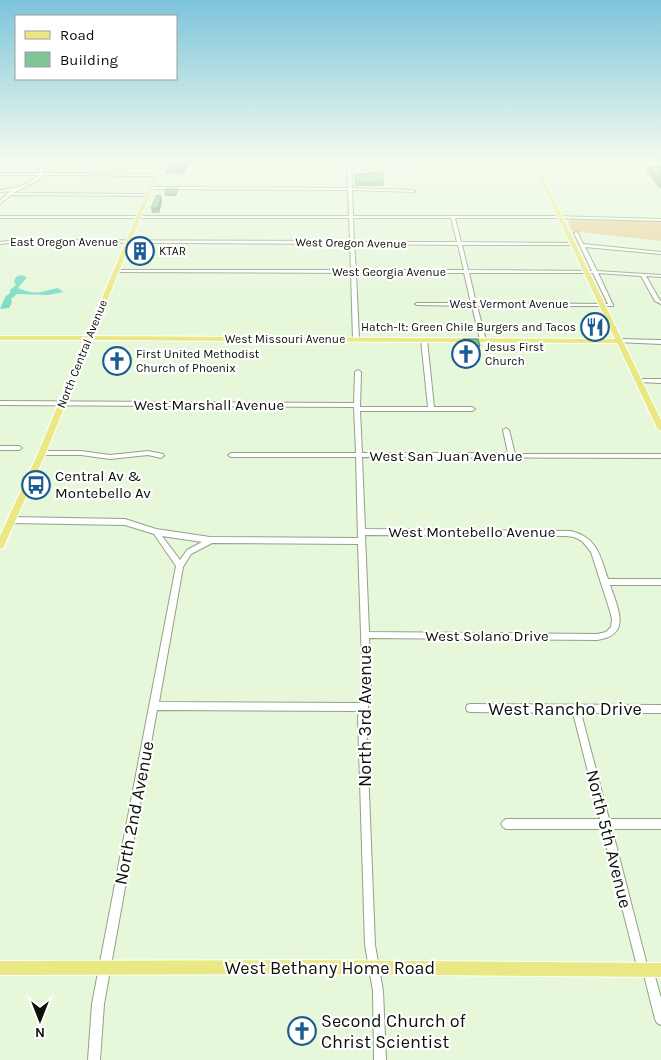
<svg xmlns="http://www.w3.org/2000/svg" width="661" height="1060" viewBox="0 0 661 1060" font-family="Karla,sans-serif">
  <rect width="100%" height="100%" fill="#e6f7da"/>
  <path fill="#e8cf97" d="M 570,220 L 661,221 L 661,241 L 572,231 L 568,221 Z"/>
  <path fill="#7edbc7" d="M 21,275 L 27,277 L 18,288 C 39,296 37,292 58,288 L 63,292 L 48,295 L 17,294 L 11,299 L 12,302 L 9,308 L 0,309 L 5,297 L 10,293 L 10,290 L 16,285 L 14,281 L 16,277 Z"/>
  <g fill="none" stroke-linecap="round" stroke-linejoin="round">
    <defs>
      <g id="minor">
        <path d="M 37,160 L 42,160 L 38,162 L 44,168 L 44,173 L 156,174 L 158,175 L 156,176 L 43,175 L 37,181 L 13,193 L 148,194 L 150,195 L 148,196 L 11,195 L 0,204 L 0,201 L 10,191 L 0,192 L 0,190 C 13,189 29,185 38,175 L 0,175 L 0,173 L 40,173 L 40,168 L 34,162 Z"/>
        <path d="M 161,160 L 347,162 L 347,160 L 351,160 L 351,162 L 423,163 L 424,164 L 422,165 L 351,164 L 352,188 L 413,190 L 415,191 L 413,192 L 352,190 L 353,216 L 552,216 L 661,219 L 661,221 L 552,218 L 455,218 L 461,242 L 573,243 L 575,244 L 573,245 L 462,245 L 468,270 L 592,271 L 574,233 L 576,232 L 578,233 L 583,244 L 661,252 L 661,254 L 585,247 L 597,271 L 661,275 L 661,277 L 646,276 L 659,299 L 661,301 L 661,304 L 655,301 L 641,276 L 598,273 L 613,305 L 613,306 L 477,306 L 486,340 L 483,342 L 480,340 L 472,306 L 417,305 L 415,304 L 417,303 L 471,303 L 464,273 L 356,273 L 359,339 L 356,341 L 353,339 L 351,273 L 116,272 L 114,271 L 116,270 L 351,270 L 350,244 L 16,242 L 0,244 L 0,242 L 16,240 L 350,241 L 349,218 L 0,218 L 0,216 L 349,216 L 348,190 L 151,189 L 149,188 L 151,187 L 348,188 L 347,164 L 162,162 L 160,161 ZM 353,218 L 451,218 L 457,242 L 354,242 ZM 354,244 L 458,245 L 464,270 L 356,270 ZM 469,273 L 593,273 L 608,304 L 476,303 Z"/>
        <path d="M 424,338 L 427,340 L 434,407 L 472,407 L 475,409 L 472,411 L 360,411 L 362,453 L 508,453 L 503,430 L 506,428 L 509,430 L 515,454 L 661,454 L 661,458 L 362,457 L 365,529 L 571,531 C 598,538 600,556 608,579 L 661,579 L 661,585 L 610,585 C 618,609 632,635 597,640 L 369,638 L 371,693 L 366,717 L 375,945 L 383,991 L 386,1060 L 374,1060 L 373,991 L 365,945 L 358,717 L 359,711 L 157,710 L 104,1004 L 100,1060 L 88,1060 L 92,1004 L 176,566 L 154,534 L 125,525 L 11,523 L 8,520 L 11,517 L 125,519 L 156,529 L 210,537 L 358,538 L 356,457 L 231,457 L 228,455 L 231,453 L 356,453 L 354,407 L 0,405 L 0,401 L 354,403 L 355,372 L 358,370 L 361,372 L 360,407 L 428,407 L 421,340 ZM 365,535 L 566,536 L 574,537 L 582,541 L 591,552 L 610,611 L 612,619 L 611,627 L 606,632 L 597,634 L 369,632 ZM 162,536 L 202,542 L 187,550 L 180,560 ZM 212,543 L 358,544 L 363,693 L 361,703 L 159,702 L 183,567 L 191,554 Z"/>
        <path d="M 619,339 L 661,340 L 661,344 L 617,342 L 616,341 Z"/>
        <path d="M 639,379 L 661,379 L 661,383 L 637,382 L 637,380 Z"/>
        <path d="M 0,446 L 19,446 L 22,448 L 19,450 L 0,450 Z"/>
        <path d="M 40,451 L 81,451 L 110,455 L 148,451 L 163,454 L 164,456 L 161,458 L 148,455 L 110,459 L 81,455 L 42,455 L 39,453 Z"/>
        <path d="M 470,704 L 661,705 L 661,713 L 581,713 L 609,819 L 661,819 L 661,829 L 612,829 L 647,965 L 652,966 L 661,998 L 661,1025 L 657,1023 L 655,1019 L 644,975 L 639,974 L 638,970 L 602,829 L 506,829 L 503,827 L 501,824 L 503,821 L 506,819 L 600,819 L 573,713 L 470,712 L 467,711 L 466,708 L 467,705 Z"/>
      </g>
      <g id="major">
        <path d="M 160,160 L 164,160 L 93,336 L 615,339 L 531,160 L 535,160 L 661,420 L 661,431 L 657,428 L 617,343 L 91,340 L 46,453 L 4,546 L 3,548 L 0,549 L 0,536 L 38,453 L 85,340 L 0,340 L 0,336 L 86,336 Z"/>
        <path d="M 301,960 L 661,963 L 661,977 L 301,974 L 0,975 L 0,961 Z"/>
      </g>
    </defs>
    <use href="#minor" stroke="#93a287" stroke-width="2"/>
    <use href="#major" stroke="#fff" stroke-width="2"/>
    <use href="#minor" fill="#fff" fill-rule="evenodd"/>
    <use href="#major" fill="#e9e885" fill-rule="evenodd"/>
  </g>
  <g fill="#6da882">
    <path d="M 186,163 L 187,166 L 184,173 L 181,174 L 166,174 L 165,171 Z"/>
    <path d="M 648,167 L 661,167 L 661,188 L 659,188 L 646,171 Z"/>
    <path d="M 355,174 L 384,183 L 383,186 L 355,186 Z"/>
    <path d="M 178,189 L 176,196 L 165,196 L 165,194 Z"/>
    <path d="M 162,201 L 159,213 L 152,213 L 151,208 Z"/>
    <path d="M 147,241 L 148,246 L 143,261 L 132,261 L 131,256 Z"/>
    <path d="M 463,339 L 480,346 L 478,353 L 474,353 L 473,359 L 464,360 L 462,346 Z"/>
  </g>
  <g fill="#59886a">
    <path d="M 186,163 L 187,166 L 184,173 L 181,174 L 181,171 Z"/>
    <path d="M 161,196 L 162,201 L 159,213 L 158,208 Z"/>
    <path d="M 147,241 L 148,246 L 143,261 L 142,256 Z"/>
  </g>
  <g fill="#7fc397" stroke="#59886a">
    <path d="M 171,160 L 186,163 L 184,169 L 181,171 L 165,171 Z"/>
    <path d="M 648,167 L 661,167 L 661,183 Z"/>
    <path d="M 382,173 L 384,183 L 355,183 L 355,174 Z"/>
    <path d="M 166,189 L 178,189 L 176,194 L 165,194 Z"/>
    <path d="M 157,195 L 161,196 L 158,208 L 151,208 Z"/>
    <path d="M 135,241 L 147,241 L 142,256 L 131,256 Z"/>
    <path d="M 463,339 L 478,339 L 480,346 L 473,346 L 475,352 L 465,352 Z"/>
  </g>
  <linearGradient id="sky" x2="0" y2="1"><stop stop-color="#7dc4db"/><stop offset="0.52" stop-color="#f4fbee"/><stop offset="1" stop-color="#f4fbee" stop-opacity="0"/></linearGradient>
  <rect width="661" height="308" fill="url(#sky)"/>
  <defs>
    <symbol id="building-ring" viewBox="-11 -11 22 22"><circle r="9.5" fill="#fff" stroke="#1b5c92" stroke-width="1.5"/><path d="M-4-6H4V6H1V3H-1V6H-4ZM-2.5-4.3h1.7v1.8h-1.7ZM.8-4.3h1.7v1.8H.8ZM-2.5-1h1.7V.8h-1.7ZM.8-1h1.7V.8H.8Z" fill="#1b5c92"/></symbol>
    <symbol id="restaurant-ring" viewBox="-11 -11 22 22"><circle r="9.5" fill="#fff" stroke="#1b5c92" stroke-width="1.5"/><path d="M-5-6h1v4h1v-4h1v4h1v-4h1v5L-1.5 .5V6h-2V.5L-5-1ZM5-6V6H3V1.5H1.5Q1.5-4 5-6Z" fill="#1b5c92"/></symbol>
    <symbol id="church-ring" viewBox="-11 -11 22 22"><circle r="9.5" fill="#fff" stroke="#1b5c92" stroke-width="1.5"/><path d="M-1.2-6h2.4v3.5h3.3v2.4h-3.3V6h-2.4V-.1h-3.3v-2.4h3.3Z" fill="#1b5c92"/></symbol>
    <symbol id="bus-ring" viewBox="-11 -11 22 22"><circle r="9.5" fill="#fff" stroke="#1b5c92" stroke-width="1.5"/><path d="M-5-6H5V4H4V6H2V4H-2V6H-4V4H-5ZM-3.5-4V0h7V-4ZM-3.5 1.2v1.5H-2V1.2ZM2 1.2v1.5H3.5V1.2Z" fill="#1b5c92"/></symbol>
  </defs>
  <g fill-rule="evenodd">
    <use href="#building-ring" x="124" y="235" width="32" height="32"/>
    <use href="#restaurant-ring" x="579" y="311" width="32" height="32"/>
    <use href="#church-ring" x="450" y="338" width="32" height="32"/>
    <use href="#church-ring" x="101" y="345" width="32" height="32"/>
    <use href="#bus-ring" x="20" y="469" width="32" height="32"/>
    <use href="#church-ring" x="286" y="1015" width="32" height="32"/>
  </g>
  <g text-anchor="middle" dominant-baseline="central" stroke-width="4.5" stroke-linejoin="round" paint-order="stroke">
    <g font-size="12" fill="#0c1108" stroke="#fff">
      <text x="64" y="242">East Oregon Avenue</text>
      <text transform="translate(351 243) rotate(1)">West Oregon Avenue</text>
      <text x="389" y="272">West Georgia Avenue</text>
      <text x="509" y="304">West Vermont Avenue</text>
      <text x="285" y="339">West Missouri Avenue</text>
      <text transform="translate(82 354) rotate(-68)">North Central Avenue</text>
    </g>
    <g font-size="12" fill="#0c1108" stroke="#fff" text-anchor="start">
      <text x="159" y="251">KTAR</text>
      <text x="576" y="327" text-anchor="end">Hatch-It: Green Chile Burgers and Tacos</text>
      <text x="485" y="347">Jesus First<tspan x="485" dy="14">Church</tspan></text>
      <text x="136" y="354">First United Methodist<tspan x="136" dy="14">Church of Phoenix</tspan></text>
    </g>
    <g font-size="15" fill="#0c1108" stroke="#fff">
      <text x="209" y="405">West Marshall Avenue</text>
      <text x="446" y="456">West San Juan Avenue</text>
      <text x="472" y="532">West Montebello Avenue</text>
      <text x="487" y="636">West Solano Drive</text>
    </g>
    <g font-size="15" fill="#0c1108" stroke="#fff" text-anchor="start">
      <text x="55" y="476">Central Av &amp;<tspan x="55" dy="17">Montebello Av</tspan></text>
    </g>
    <g font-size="18" fill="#0c1108" stroke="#fff">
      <text x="565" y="709">West Rancho Drive</text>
      <text transform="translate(365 716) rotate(-90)">North 3rd Avenue</text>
      <text transform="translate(134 813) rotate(-79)">North 2nd Avenue</text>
      <text transform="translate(609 839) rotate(76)">North 5th Avenue</text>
      <text x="330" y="968">West Bethany Home Road</text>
    </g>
    <g font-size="18" fill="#0c1108" stroke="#fff" text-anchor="start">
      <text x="321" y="1021">Second Church of<tspan x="321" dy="21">Christ Scientist</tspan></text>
    </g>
  </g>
  <rect x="15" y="15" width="162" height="65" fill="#ffffff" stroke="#9ea09c"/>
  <rect x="25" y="31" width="25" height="8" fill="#e9e885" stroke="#9ea09c"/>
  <text x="60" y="40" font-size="15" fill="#0c1108">Road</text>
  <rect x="25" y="52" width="25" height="15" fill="#7fc397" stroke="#9ea09c"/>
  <text x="60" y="65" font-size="15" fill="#0c1108">Building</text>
  <g transform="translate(40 1020) rotate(180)" stroke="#ffffff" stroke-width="4" paint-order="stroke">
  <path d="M0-4L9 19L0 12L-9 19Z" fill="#0c1108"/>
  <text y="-8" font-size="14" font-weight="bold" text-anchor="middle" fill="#0c1108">N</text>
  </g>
</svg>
